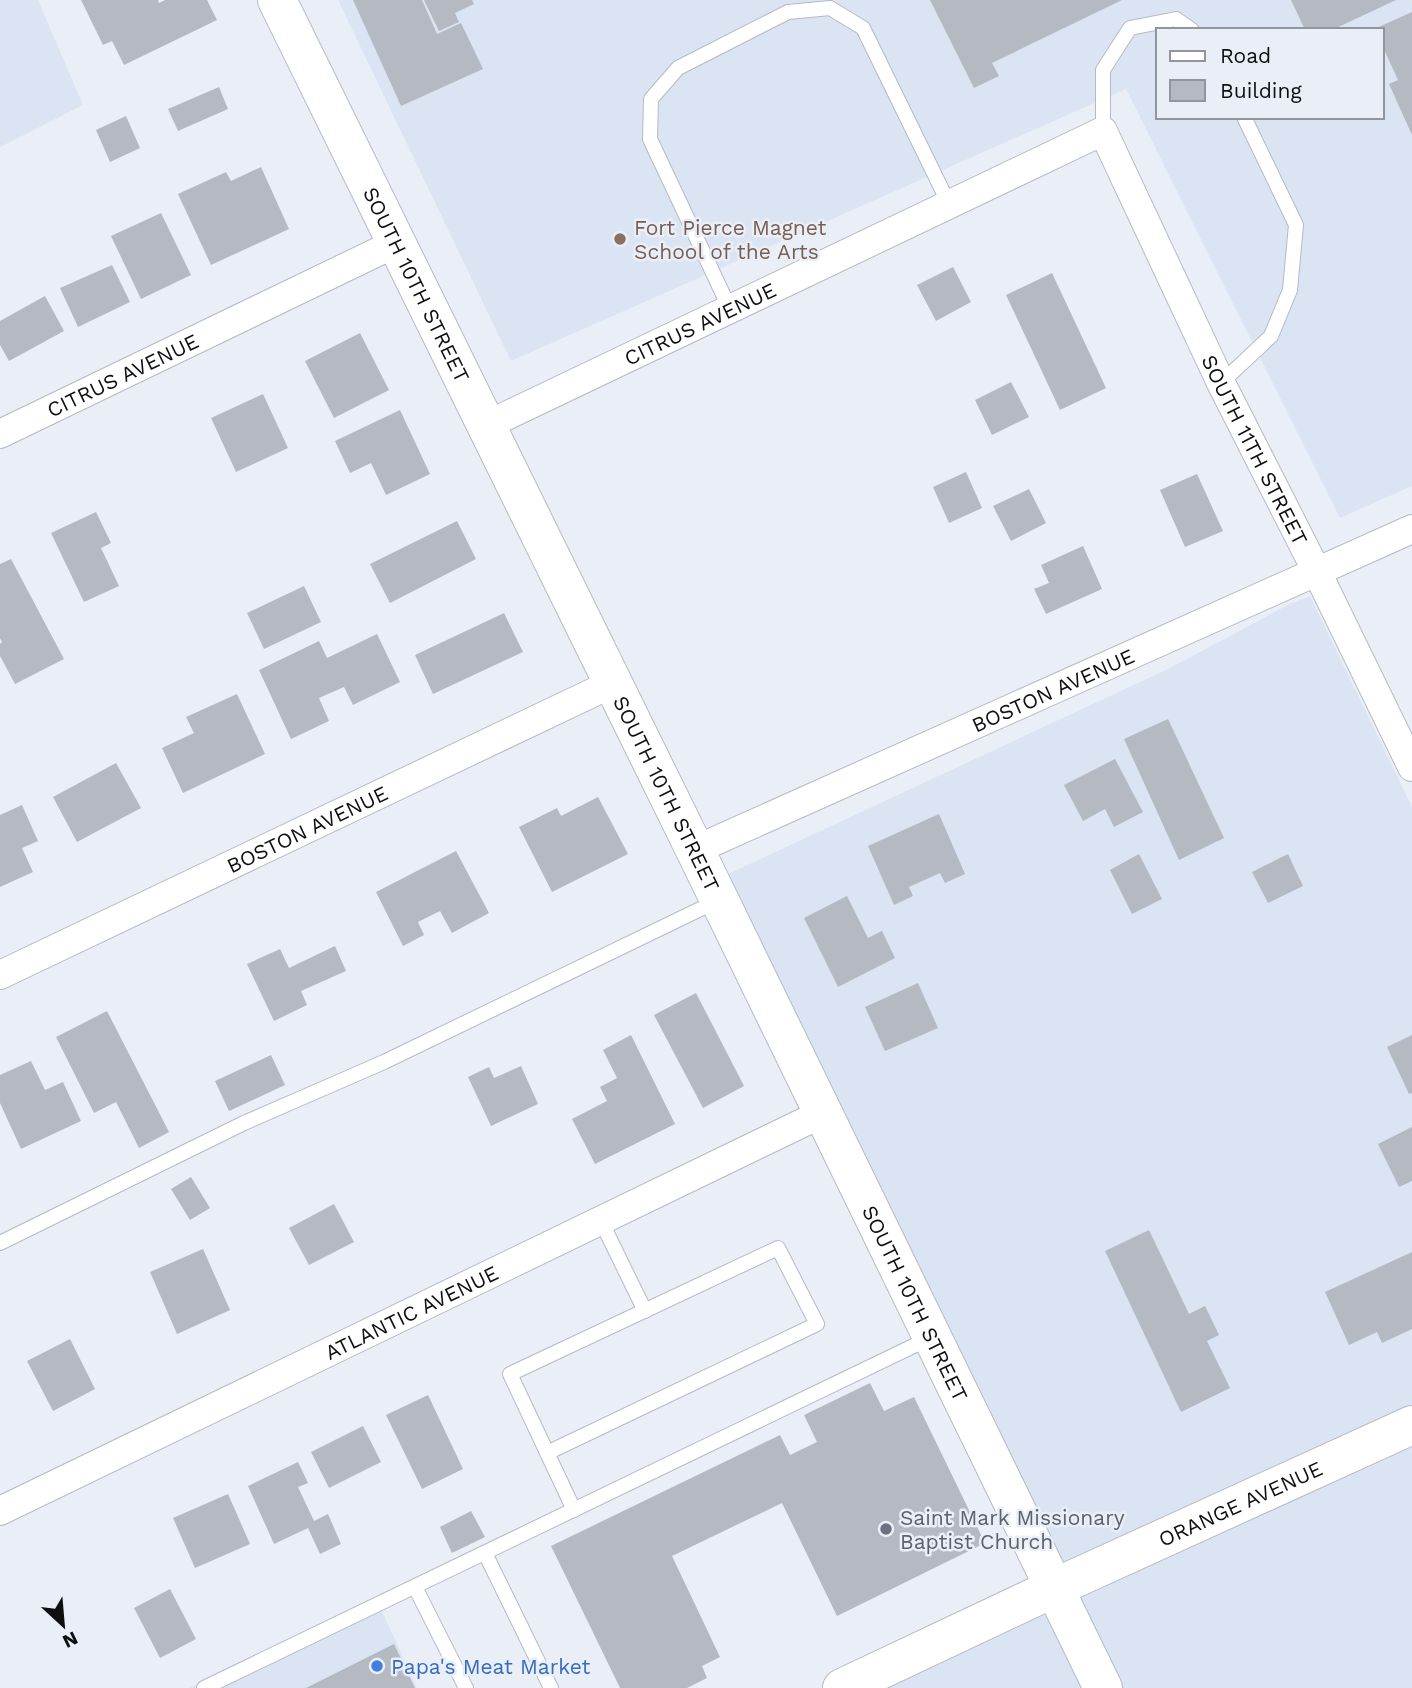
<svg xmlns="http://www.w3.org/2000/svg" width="1412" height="1688" viewBox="0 0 1412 1688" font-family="'Work Sans',sans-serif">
  <rect width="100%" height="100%" fill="#eaeff7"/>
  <g fill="#dbe4f3" fill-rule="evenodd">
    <path d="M 0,0 L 38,0 L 83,105 L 0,147 Z"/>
    <path d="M 338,0 L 1412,0 L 1412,486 L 1340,518 L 1126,89 L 511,361 ZM 1158,30 L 1382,30 L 1382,117 L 1158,117 Z"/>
    <path d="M 1310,596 L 1412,807 L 1412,1404 L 1061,1563 L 726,875 L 1168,669 L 1288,605 Z"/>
    <path d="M 1412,1447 L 1412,1688 L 1123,1688 L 1078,1598 Z"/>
    <path d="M 407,1596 L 381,1609 L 417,1688 L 189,1688 Z"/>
    <path d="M 1047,1612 L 1084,1688 L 887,1688 Z"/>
  </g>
  <g fill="#b5b9c1">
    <path d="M 81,0 L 158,0 L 159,3 L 165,0 L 207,0 L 217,20 L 124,65 L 112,41 L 103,45 Z"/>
    <path d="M 353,0 L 422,0 L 437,34 L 461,23 L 483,69 L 401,106 Z"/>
    <path d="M 424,0 L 472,0 L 474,4 L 455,13 L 459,22 L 439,31 Z"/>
    <path d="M 930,0 L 1122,0 L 992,63 L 999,76 L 974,88 Z"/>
    <path d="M 1291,0 L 1396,0 L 1332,30 L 1305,30 Z"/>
    <path d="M 1412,12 L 1412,135 L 1389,84 L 1398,80 L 1382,45 L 1382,30 L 1372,30 Z"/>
    <path d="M 219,87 L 228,109 L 178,131 L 168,109 Z"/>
    <path d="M 126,116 L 140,148 L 110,162 L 96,130 Z"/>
    <path d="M 261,167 L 289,229 L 211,265 L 178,194 L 226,172 L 231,181 Z"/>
    <path d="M 161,213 L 191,275 L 141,299 L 111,236 Z"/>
    <path d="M 112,265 L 130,302 L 78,327 L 60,288 Z"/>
    <path d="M 953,267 L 971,302 L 936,321 L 917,285 Z"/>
    <path d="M 1052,273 L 1106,388 L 1060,410 L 1006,295 Z"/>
    <path d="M 45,296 L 64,331 L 9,361 L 0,345 L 0,321 Z"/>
    <path d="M 360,333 L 389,390 L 334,418 L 305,361 Z"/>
    <path d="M 1011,382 L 1029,417 L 992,435 L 975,400 Z"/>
    <path d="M 263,394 L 288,448 L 236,472 L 211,418 Z"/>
    <path d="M 400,410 L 430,474 L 386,495 L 371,463 L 350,473 L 335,441 Z"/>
    <path d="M 966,472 L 982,508 L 949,523 L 933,487 Z"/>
    <path d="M 1197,474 L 1223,531 L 1185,547 L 1160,490 Z"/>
    <path d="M 1029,489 L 1046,523 L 1011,541 L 993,506 Z"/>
    <path d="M 96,512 L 111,543 L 101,548 L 119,586 L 84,602 L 51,533 Z"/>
    <path d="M 457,521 L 476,559 L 390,603 L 370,564 Z"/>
    <path d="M 1083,546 L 1102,589 L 1046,614 L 1034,589 L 1049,583 L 1041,565 Z"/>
    <path d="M 11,559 L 64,659 L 15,684 L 0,656 L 0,644 L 2,642 L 0,638 L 0,564 Z"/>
    <path d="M 304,586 L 321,622 L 264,649 L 247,613 Z"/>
    <path d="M 504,613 L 523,652 L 433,694 L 415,655 Z"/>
    <path d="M 377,634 L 400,682 L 353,705 L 344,687 L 319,698 L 329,721 L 291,739 L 259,670 L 319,641 L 327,658 Z"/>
    <path d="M 237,694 L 265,754 L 183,793 L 162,748 L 194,733 L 186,717 Z"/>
    <path d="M 1168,719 L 1224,838 L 1179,860 L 1124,739 Z"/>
    <path d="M 1115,759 L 1143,812 L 1114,827 L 1105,809 L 1083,821 L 1064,785 Z"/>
    <path d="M 116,763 L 141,808 L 77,842 L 53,797 Z"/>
    <path d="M 598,797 L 628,854 L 552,892 L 519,827 L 557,808 L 561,816 Z"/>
    <path d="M 22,805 L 38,841 L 22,848 L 33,872 L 0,887 L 0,815 Z"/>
    <path d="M 939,814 L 965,874 L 945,883 L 940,873 L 909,887 L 913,896 L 894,905 L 868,846 Z"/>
    <path d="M 456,851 L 489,913 L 452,933 L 440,911 L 418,922 L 424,935 L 403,946 L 376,892 Z"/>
    <path d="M 1139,854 L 1162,899 L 1132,914 L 1110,870 Z"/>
    <path d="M 1288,854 L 1303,886 L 1268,903 L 1252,872 Z"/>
    <path d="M 847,896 L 868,938 L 882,931 L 895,958 L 838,987 L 804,918 Z"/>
    <path d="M 335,946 L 346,971 L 301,991 L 307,1005 L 274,1021 L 247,964 L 280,949 L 289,968 Z"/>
    <path d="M 918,983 L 938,1028 L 885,1051 L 865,1007 Z"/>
    <path d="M 696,993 L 744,1086 L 703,1108 L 654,1015 Z"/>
    <path d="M 107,1011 L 169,1132 L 139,1148 L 116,1102 L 94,1113 L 56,1037 Z"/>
    <path d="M 631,1035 L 675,1124 L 595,1164 L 572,1119 L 607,1101 L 600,1087 L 617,1078 L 603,1050 Z"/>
    <path d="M 1412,1035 L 1412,1093 L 1409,1094 L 1387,1047 Z"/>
    <path d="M 271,1055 L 285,1085 L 229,1111 L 215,1081 Z"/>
    <path d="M 31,1061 L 45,1090 L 63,1082 L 81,1121 L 21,1149 L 0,1103 L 0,1075 Z"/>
    <path d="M 521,1066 L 538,1104 L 491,1126 L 468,1077 L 489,1067 L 494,1078 Z"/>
    <path d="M 1412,1127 L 1412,1181 L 1399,1187 L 1378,1144 Z"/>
    <path d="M 191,1177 L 210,1208 L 190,1220 L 171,1189 Z"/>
    <path d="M 334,1204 L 354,1242 L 309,1265 L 289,1228 Z"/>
    <path d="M 1149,1230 L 1189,1314 L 1205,1306 L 1219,1335 L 1207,1341 L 1230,1388 L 1181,1412 L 1105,1251 Z"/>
    <path d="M 203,1249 L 230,1310 L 177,1334 L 150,1272 Z"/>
    <path d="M 1412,1252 L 1412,1329 L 1382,1343 L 1377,1332 L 1349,1345 L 1325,1292 Z"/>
    <path d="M 70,1339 L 95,1389 L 53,1411 L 27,1361 Z"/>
    <path d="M 870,1383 L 884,1411 L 914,1397 L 985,1543 L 837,1616 L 782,1503 L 672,1556 L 720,1657 L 702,1666 L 707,1678 L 687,1688 L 620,1688 L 551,1546 L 780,1435 L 790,1455 L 817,1442 L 804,1415 Z"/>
    <path d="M 428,1395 L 463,1469 L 422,1489 L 386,1415 Z"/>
    <path d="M 363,1426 L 381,1462 L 329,1488 L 311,1452 Z"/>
    <path d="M 298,1462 L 308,1483 L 298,1487 L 314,1521 L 328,1514 L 341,1544 L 320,1554 L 308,1528 L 274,1544 L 248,1486 Z"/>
    <path d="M 228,1494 L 250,1544 L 195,1568 L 173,1518 Z"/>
    <path d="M 471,1511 L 485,1537 L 452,1553 L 440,1527 Z"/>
    <path d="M 170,1589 L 196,1639 L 160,1658 L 134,1608 Z"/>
    <path d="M 394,1644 L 415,1688 L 306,1688 Z"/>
  </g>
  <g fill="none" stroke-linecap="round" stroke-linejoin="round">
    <defs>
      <g id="lane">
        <path d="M 1103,131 L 1103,70 L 1130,28 L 1176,19 L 1192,30"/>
        <path d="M 730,309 L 650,139 L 651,99 L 678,68 L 788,12 L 830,8 L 863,28 L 949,204"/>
        <path d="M 1221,383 L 1271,336 L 1290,290 L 1296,225 L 1244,117"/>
        <path d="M 601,1221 L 645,1311"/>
        <path d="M 0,1243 L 244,1123 L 384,1062 L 719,900"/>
        <path d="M 547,1453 L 817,1324 L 778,1248 L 510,1374 L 574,1510"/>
        <path d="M 485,1553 L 551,1688"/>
        <path d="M 415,1587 L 466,1688"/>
        <path d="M 204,1688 L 930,1338"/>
      </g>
      <g id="street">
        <path id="s1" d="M 485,426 L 1103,131 L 1221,383 L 1317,572 L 1412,767"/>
        <path id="s2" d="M 0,434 L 396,243"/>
        <path id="s3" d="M 695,850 L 1412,529"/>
        <path id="s4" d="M 0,975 L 613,683"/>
        <path id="s5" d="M 0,1511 L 823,1113"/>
      </g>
      <g id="secondary">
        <path id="s6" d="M 277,0 L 695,850 L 1103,1688"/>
        <path id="s7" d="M 842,1688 L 1054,1588 L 1412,1425"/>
      </g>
    </defs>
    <use href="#lane" stroke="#b5bac2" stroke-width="16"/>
    <use href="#street" stroke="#b5bac2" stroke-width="30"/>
    <use href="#secondary" stroke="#b5bac2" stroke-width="40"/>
    <use href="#lane" stroke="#fff" stroke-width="14"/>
    <use href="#street" stroke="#fff" stroke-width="28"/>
    <use href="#secondary" stroke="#fff" stroke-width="38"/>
  </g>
  <circle fill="#8d6e63" stroke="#eaeff7" stroke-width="2.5" cx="620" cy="239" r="7"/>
  <circle fill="#6b7280" stroke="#eaeff7" stroke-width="2.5" cx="886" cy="1529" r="7"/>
  <circle fill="#3f7fe0" stroke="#eaeff7" stroke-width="2.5" cx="377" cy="1666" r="7"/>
  <g text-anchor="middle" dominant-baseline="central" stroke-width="5" stroke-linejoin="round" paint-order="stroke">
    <g font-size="21" fill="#785e54" stroke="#eaeff7" text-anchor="start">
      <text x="634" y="227">Fort Pierce Magnet<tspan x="634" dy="24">School of the Arts</tspan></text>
    </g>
    <g font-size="21" fill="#0d0f11" stroke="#eaeff7">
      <text stroke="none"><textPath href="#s6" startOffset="317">SOUTH 10TH STREET</textPath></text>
      <text stroke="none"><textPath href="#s1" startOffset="238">CITRUS AVENUE</textPath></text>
      <text stroke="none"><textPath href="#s2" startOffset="136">CITRUS AVENUE</textPath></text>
      <text stroke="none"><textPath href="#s1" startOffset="1038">SOUTH 11TH STREET</textPath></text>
      <text stroke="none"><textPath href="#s3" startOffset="392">BOSTON AVENUE</textPath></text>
      <text stroke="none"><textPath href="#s6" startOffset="884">SOUTH 10TH STREET</textPath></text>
      <text stroke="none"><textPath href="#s4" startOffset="340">BOSTON AVENUE</textPath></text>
      <text stroke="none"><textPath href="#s6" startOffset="1451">SOUTH 10TH STREET</textPath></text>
      <text stroke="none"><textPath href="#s5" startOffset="457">ATLANTIC AVENUE</textPath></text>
      <text stroke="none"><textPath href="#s7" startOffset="439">ORANGE AVENUE</textPath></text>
    </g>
    <g font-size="21" fill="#5b616d" stroke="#eaeff7" text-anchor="start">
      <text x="900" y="1517">Saint Mark Missionary<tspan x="900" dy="24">Baptist Church</tspan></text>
    </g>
    <g font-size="21" fill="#366cbe" stroke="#eaeff7" text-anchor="start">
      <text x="391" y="1666">Papa's Meat Market</text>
    </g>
  </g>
  <rect x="1156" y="28" width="228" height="91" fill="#eaeff7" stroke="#92959b" stroke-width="2"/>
  <rect x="1170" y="51" width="35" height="10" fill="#ffffff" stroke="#92959b" stroke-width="2"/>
  <text x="1220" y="63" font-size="21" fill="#0d0f11">Road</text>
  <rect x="1170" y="80" width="35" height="21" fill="#b5b9c1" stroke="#92959b" stroke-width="2"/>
  <text x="1220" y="98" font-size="21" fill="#0d0f11">Building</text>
  <g transform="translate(63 1625) rotate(154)" stroke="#eaeff7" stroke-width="5" paint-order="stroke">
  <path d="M0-5L12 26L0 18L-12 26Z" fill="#0d0f11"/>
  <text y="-10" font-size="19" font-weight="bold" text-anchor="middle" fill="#0d0f11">N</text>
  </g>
</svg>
